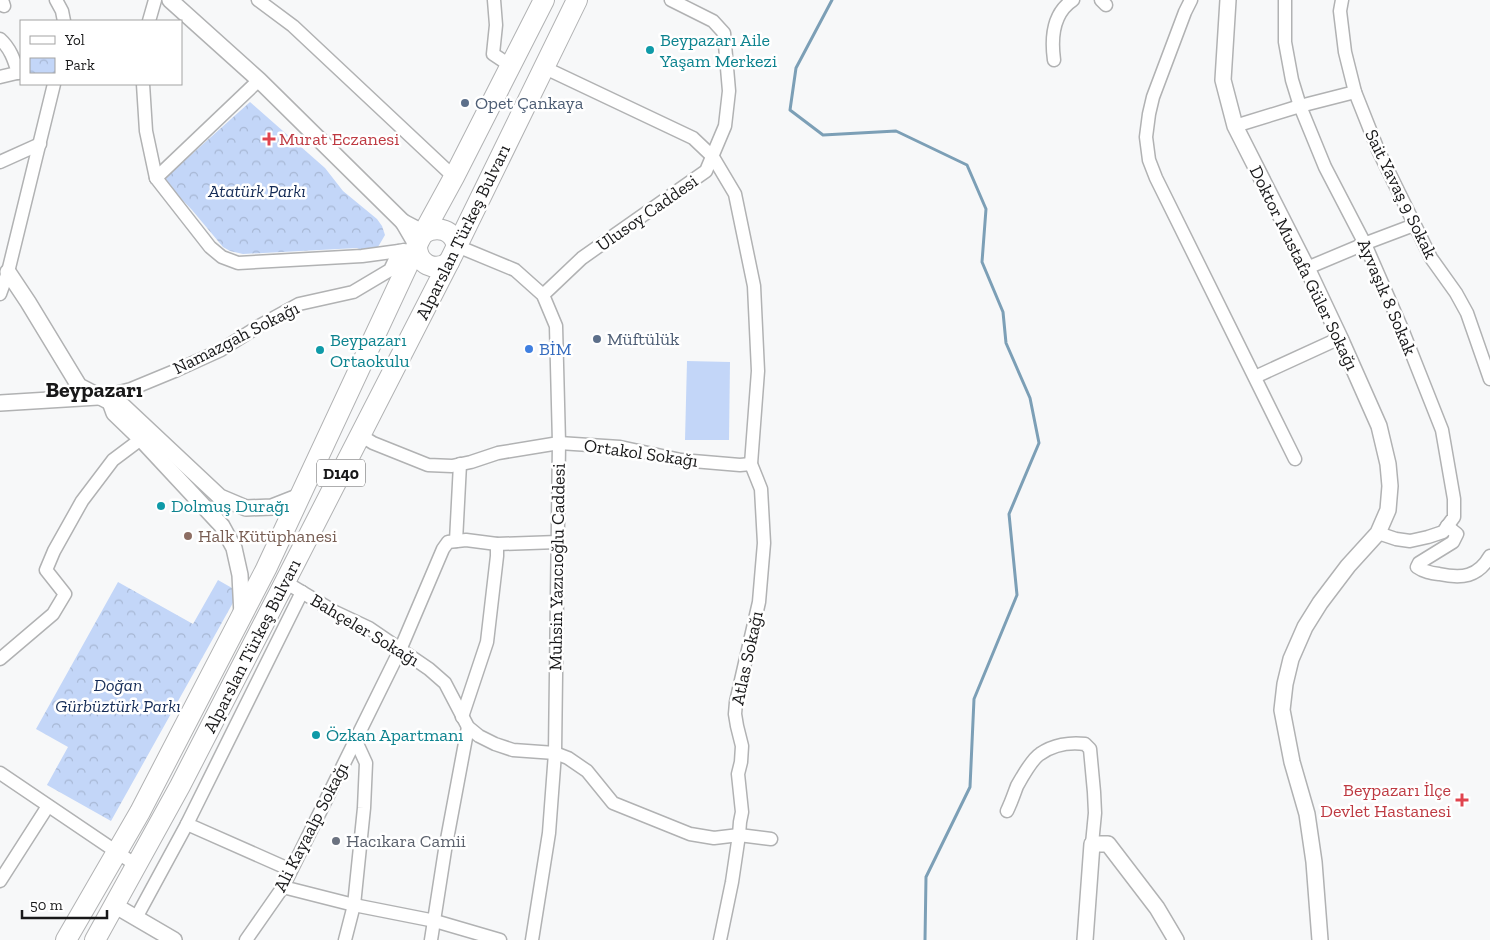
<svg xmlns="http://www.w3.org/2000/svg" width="1490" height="940" viewBox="0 0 1490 940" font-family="'Zilla Slab',serif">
  <defs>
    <pattern id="park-crowns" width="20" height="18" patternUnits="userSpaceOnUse" patternTransform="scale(1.25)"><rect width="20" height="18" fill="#c3d6f8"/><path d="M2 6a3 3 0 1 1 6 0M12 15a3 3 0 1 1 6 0" fill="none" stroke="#a7b7d4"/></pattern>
  </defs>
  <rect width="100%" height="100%" fill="#f7f8f9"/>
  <path fill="#c3d6f8" d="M 687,361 L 730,362 L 729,440 L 685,440 Z"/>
  <g fill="url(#park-crowns)">
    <path d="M 250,102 L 325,168 L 343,191 L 377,219 L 382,226 L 385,235 L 378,247 L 361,250 L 357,248 L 243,254 L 230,251 L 223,247 L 192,210 L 163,180 Z"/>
    <path d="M 218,580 L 239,592 L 111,821 L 47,785 L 68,747 L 36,729 L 118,582 L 193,624 Z"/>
  </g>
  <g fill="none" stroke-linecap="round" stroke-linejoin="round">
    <path stroke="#7c9fb6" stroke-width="3" d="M 832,0 L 796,68 L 790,110 L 823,135 L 896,131 L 967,165 L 986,209 L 982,262 L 1003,312 L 1006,343 L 1030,398 L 1039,443 L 1009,514 L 1017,595 L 974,699 L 970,787 L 926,877 L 925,940"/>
    <defs>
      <g id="minor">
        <path d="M 2,0 L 4,6"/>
        <path d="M 56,0 L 62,11 L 64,21"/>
        <path d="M 258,0 L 293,26 L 454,177"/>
        <path d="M 494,0 L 496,25 L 493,54 L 511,66"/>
        <path d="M 1101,0 L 1106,5"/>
        <path d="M 1191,0 L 1185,12 L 1153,97 L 1149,114 L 1146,137 L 1149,160 L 1156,178 L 1295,459"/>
        <path d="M 1285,0 L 1285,42 L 1292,80 L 1300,106 L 1325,167 L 1365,244 L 1402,329 L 1442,430 L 1454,499 L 1454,517 L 1443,532 L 1428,537 L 1410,541 L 1396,539 L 1378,533"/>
        <path d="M 1342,0 L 1340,11 L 1345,52 L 1355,92 L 1378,150 L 1431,258 L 1456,293 L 1467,313 L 1490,379"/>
        <path d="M 149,21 L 155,0"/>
        <path d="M 0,39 C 10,48 14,59 18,73"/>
        <path d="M 1054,60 C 1051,38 1053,13 1073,0"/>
        <path d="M 543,67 L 693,138 L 713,157 L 735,194 L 754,286 L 758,371 L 751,464 L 761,489 L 764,543 L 759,602 L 736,702 L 735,714 L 737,726 L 742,746 L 741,762 L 738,774 L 742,812 L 740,822 L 739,835 L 732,882 L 720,940"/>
        <path d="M 0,77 L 21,72"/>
        <path d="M 143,84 L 146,131 L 156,178 L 210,247 L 222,257 L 238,263 L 362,256 L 399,251"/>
        <path d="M 1235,126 L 1300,106 L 1355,92"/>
        <path d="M 0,162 L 40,144"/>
        <path d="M 156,178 L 259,80"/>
        <path d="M 457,246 L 515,270 L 543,295 L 556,326 L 559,443 L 555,753 L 549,833 L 532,940"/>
        <path d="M 1307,268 L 1369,242 L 1414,225"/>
        <path d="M 0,294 L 8,272 L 54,84"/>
        <path d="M 543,295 L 582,258 L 706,171 L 725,126 L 729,91 L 724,33 L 713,21 L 671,0"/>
        <path d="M 1255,377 L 1340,338"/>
        <path d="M 100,397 L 131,389 L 177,370 L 221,350 L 259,326 L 299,304 L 353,292 L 390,270 L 399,251 L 404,250"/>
        <path d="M 360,435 L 373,443 L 428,465 L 452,466 L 471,462 L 498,453 L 559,443 L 620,447 L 681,460 L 740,465 L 751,464"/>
        <path d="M 1447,526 L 1457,534 L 1453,542 L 1419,563 L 1417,567 C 1424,572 1431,573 1439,574 C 1462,579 1478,577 1490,556"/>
        <path d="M 456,541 L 460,464"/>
        <path d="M 285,582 L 335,612 L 369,628 L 429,669 L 445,683 L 468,727 L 479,736 L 495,744 L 513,750 L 555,753 L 568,758 L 587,771 L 613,803 L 690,834 L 714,838 L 739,835 L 771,839"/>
        <path d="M 0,659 L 53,614 L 65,594 L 46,570 L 54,551 L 82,501 L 113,460 L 141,439"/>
        <path d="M 462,717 L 487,642 L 497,556 L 497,544"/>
        <path d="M 0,773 L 136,865"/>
        <path d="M 1007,811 C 1011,803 1014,794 1017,786 C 1022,777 1032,759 1040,754 C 1053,745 1070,742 1085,744 L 1090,749 L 1094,792 L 1095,813 L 1092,844"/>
        <path d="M 291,870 L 187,824 L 302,592"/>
        <path d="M 0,881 L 48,806"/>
        <path d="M 283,887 L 354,905 L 435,921 L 500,940"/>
        <path d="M 136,918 L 187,824"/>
        <path d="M 246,940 L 283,887 L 400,650 L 443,549 L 448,542 L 466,540 L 497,544 L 558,542"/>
        <path d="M 345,940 L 354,905 L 364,808 L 366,763 L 355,739"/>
        <path d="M 431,940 L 445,850 L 468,727"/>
      </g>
      <g id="tertiary">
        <path d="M 170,0 L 259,80 L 403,222"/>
        <path d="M 1228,0 L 1223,80 L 1235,126 L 1307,268 L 1340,338 L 1379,426 L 1388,464 L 1390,486 L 1388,510 L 1378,533 L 1348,566 L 1320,603 L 1305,627 L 1291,659 L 1285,684 L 1282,710 L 1292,762 L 1307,814 L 1314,862 L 1320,940"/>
        <path d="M 417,246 L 403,222 L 424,233"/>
        <path d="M 8,272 L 28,302 L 79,386 L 110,402 L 123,406 L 220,497 L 246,508 L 272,507 L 300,496"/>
        <path d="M 110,402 L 114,413 L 141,439 L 222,526 L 234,548 L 240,575 L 242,615"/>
        <path d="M 0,403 L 98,397"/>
        <path d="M 114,905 L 174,940"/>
        <path d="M 1085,940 L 1092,844 L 1108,844 L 1157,908 L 1176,940"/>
      </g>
      <g id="trunk">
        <path d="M 424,233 C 438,225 453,230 457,246"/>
        <path d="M 417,246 C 417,264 435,273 449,262"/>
        <path d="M 66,940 L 140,812 L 266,569 L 419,241 L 454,177 L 544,0"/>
        <path d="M 95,940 L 180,786 L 285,582 L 452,256 L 577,0"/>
      </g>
    </defs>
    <use href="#minor" stroke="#b1b2b3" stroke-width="15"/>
    <use href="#tertiary" stroke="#b1b2b3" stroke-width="18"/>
    <use href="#trunk" stroke="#b1b2b3" stroke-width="22"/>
    <use href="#minor" stroke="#fff" stroke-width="12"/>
    <use href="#tertiary" stroke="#fff" stroke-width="15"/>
    <use href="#trunk" stroke="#fff" stroke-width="20"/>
  </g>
  <g fill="#0f9aa8" stroke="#fff" stroke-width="2">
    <circle cx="650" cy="50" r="5"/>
    <circle cx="320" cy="350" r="5"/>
    <circle cx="161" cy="506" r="5"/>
    <circle cx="316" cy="735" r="5"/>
  </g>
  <g fill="#5c6f8a" stroke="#fff" stroke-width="2">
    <circle cx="465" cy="103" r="5"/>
    <circle cx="597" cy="339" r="5"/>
  </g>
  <g fill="#e0444e" stroke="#fff" stroke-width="2">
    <path d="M266.5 131.5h5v5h5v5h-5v5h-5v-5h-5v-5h5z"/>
    <path d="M1459.5 792.5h5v5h5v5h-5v5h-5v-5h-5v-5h5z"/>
  </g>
  <circle fill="#3f7fe0" stroke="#fff" stroke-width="2" cx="529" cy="349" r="5"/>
  <circle fill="#8d6e63" stroke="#fff" stroke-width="2" cx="188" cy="536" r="5"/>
  <circle fill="#6b7280" stroke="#fff" stroke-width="2" cx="336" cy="841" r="5"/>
  <g text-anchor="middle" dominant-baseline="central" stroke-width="5" stroke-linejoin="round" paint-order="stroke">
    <rect fill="#fff" stroke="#5d5d5e" stroke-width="1" x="317" y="459.5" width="48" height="27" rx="4"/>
    <g font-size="16" font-weight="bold" fill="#181819">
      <text x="341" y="473">D140</text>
    </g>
    <g font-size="18" fill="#0d838f" stroke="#fff" text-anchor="start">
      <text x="660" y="40">Beypazarı Aile<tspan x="660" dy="21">Yaşam Merkezi</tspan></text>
      <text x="330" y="340">Beypazarı<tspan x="330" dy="21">Ortaokulu</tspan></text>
      <text x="171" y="506">Dolmuş Durağı</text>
      <text x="326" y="735">Özkan Apartmanı</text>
    </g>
    <g font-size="18" fill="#4e5e75" stroke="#fff" text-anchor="start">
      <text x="475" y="103">Opet Çankaya</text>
      <text x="607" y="339">Müftülük</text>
    </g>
    <g font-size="18" fill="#be3a42" stroke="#fff" text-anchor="start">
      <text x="279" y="139">Murat Eczanesi</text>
      <text x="1451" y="790" text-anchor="end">Beypazarı İlçe<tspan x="1451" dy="21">Devlet Hastanesi</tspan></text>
    </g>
    <g font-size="18" font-style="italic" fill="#152c57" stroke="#fff">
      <text x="257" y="191">Atatürk Parkı</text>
      <text x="118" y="685">Doğan<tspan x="118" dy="21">Gürbüztürk Parkı</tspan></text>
    </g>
    <g font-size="18" fill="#181819" stroke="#fff">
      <text transform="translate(1401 194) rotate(64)">Sait Yavaş 9 Sokak</text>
      <text transform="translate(647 213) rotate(-35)">Ulusoy Caddesi</text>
      <text transform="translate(463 232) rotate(-64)">Alparslan Türkeş Bulvarı</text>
      <text transform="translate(1304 268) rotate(64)">Doktor Mustafa Güler Sokağı</text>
      <text transform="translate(1387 297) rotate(67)">Ayvaşık 8 Sokak</text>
      <text transform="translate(236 338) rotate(-27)">Namazgah Sokağı</text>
      <text transform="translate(641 453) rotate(8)">Ortakol Sokağı</text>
      <text transform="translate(557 567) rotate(-89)">Muhsin Yazıcıoğlu Caddesi</text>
      <text transform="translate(365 630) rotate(31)">Bahçeler Sokağı</text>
      <text transform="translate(252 646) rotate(-63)">Alparslan Türkeş Bulvarı</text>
      <text transform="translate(747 658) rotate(-78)">Atlas Sokağı</text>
      <text transform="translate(311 827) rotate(-63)">Ali Kayaalp Sokağı</text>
    </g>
    <g font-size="18" fill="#366cbe" stroke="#fff" text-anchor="start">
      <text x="539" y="349">BİM</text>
    </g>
    <g font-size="18" fill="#785e54" stroke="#fff" text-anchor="start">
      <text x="198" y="536">Halk Kütüphanesi</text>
    </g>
    <g font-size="18" fill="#5b616d" stroke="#fff" text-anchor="start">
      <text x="346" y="841">Hacıkara Camii</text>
    </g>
    <g font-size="22" font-weight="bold" fill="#181819" stroke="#fff">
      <text x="94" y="389">Beypazarı</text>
    </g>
  </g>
  <rect x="20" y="20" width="162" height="65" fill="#ffffff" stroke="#a3a3a3"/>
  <rect x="30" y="36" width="25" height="8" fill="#ffffff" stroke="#a3a3a3"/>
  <text x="65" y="45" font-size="15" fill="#181819">Yol</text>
  <rect x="30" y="58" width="25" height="15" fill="url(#park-crowns)" stroke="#a3a3a3"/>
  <text x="65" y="70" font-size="15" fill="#181819">Park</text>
  <path d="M22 910v8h85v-8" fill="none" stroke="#181819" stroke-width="2.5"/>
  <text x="30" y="910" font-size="15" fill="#181819" stroke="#ffffff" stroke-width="4" paint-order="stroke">50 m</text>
</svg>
